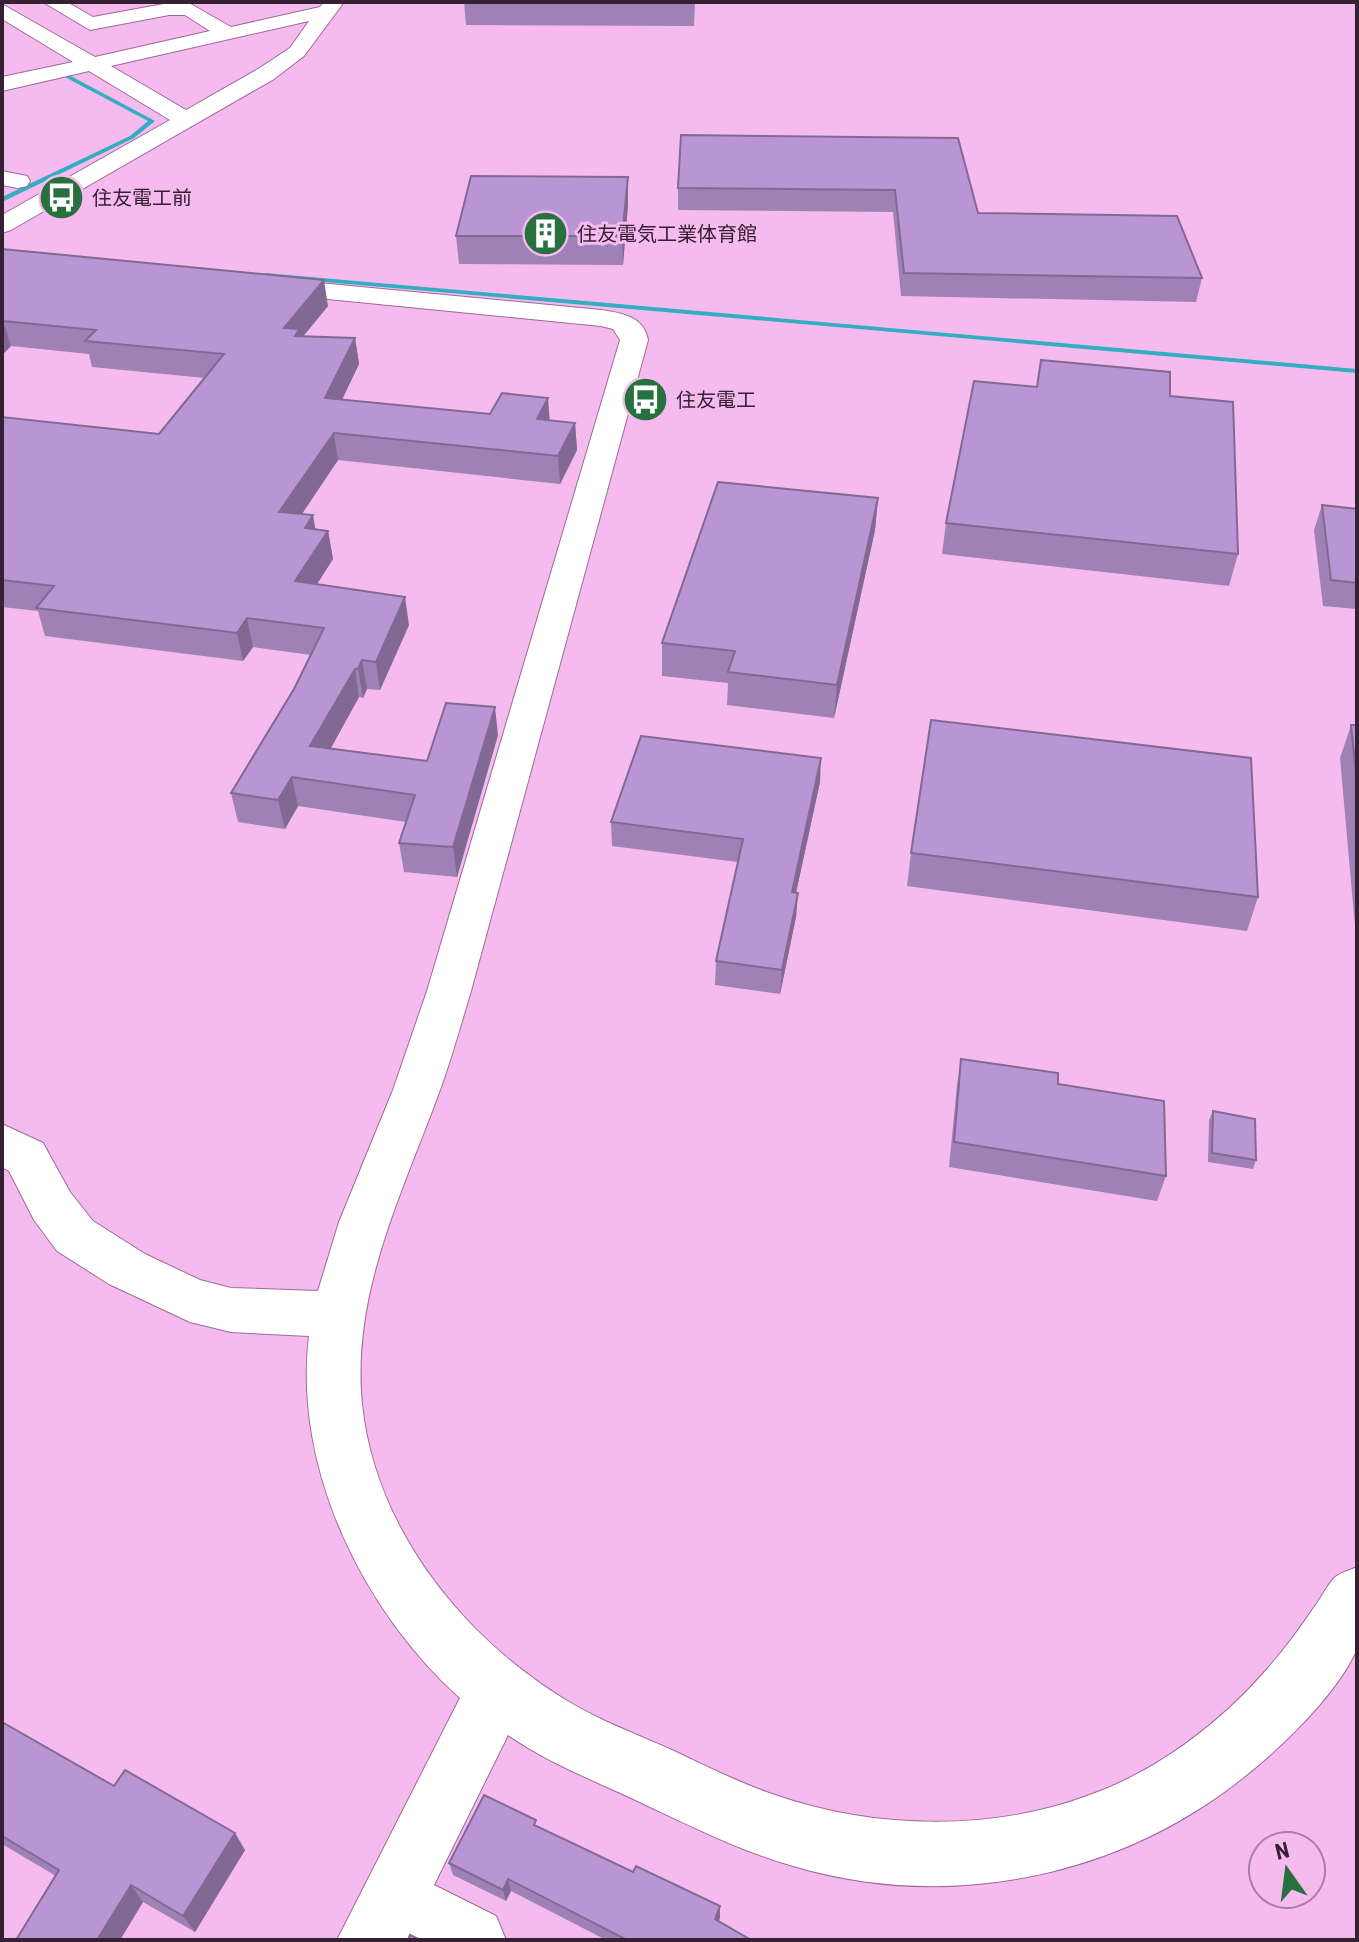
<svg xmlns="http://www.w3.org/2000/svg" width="1359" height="1942" viewBox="0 0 1359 1942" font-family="'Roboto Condensed','Noto Sans JP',sans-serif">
  <rect width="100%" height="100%" fill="#f5bbef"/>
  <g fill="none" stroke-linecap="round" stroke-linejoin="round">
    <g fill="#34adc0" fill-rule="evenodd">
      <path d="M 63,74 L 67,74 L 155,121 L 134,138 L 2,202 L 2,197 L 130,136 L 148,121 L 63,76 Z"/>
      <path d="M 265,273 L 1357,369 L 1357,373 L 268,277 L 264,275 Z"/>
    </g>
    <defs>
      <g id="minor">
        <path d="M 43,2 L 67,2 L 93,17 L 169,3 L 189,3 L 231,27 L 320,7 L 324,2 L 344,2 L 304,56 L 274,79 L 11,230 L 2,233 L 2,215 L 170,120 L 89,71 L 2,91 L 2,77 L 73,62 L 2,19 L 2,4 L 95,57 L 210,31 L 185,15 L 169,15 L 90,30 ZM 309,21 L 290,48 L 258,69 L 186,110 L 111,66 Z"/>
        <path d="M 2,171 L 27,176 L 30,181 L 27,186 L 18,188 L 2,185 Z"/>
        <path d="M 267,278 L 601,310 C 621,313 644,316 648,340 L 471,991 C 461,1024 452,1057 440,1090 C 403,1192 351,1292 362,1404 C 375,1528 461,1635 564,1699 C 598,1720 636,1734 672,1750 C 706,1766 739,1783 775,1795 C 873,1829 989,1832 1087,1796 C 1156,1772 1221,1723 1268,1668 C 1285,1649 1300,1628 1315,1606 C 1321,1598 1327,1586 1334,1578 C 1340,1573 1350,1570 1357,1567 C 1357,1584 1359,1638 1356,1651 C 1336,1695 1281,1748 1244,1777 C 1118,1878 948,1912 793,1866 C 743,1852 695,1828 648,1806 C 601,1783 551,1765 508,1735 L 434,1885 L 496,1916 L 506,1940 L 337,1940 L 460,1698 C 363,1611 293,1468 309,1336 L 231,1332 L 190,1322 L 109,1284 L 57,1251 L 34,1220 L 9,1171 L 2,1167 L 2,1124 L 43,1143 L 70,1192 L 93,1221 L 145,1254 L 200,1280 L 231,1288 L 318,1291 L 339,1222 L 393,1090 L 427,991 L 620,340 L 613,329 L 601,326 L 257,292 L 254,286 L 257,280 Z"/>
      </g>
    </defs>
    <use href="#minor" stroke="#9e6999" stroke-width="2"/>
    <use href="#minor" fill="#fff" fill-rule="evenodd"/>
  </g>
  <g fill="#9f81b5">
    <path d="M 464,2 L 695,2 L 694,26 L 466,25 Z"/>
    <path d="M 958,138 L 978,213 L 1202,278 L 1196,302 L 901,296 L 893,212 L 678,210 L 678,188 Z"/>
    <path d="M 628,177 L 628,204 L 623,265 L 459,264 L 456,236 Z"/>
    <path d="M 2,249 L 328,306 L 303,336 L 355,338 L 359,364 L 342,399 L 575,423 L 577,450 L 560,484 L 338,460 L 302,514 L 316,529 L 328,531 L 333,559 L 317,584 L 409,625 L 380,690 L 367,689 L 363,698 L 359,697 L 331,748 L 427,761 L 498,735 L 457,877 L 404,872 L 399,843 L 406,822 L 298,806 L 285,829 L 238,822 L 231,793 L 294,689 L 311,655 L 253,647 L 243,661 L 45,636 L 38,611 L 2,607 L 2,417 L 159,434 L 205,378 L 92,367 L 89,354 L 11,346 L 2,355 Z"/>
    <path d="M 1036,387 L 1170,396 L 1238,554 L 1229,586 L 942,554 L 946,523 Z"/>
    <path d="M 878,498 L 875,530 L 834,718 L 727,705 L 728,683 L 662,676 L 662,643 Z"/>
    <path d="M 1322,505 L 1357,509 L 1357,609 L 1323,606 L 1314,530 Z"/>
    <path d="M 1351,725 L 1357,725 L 1357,949 L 1340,758 Z"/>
    <path d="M 820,782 L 796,892 L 798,893 L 796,917 L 780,994 L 715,985 L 716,961 L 738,862 L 612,846 L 611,822 Z"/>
    <path d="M 911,853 L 1258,897 L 1247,931 L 907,886 Z"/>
    <path d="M 961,1059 L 1166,1176 L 1157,1201 L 949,1167 L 957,1085 Z"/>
    <path d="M 1213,1111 L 1256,1160 L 1253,1169 L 1208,1162 L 1209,1120 Z"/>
    <path d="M 2,1722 L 114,1786 L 245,1850 L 195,1932 L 143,1902 L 120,1940 L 16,1940 L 56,1876 L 2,1844 Z"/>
    <path d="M 537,1827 L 720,1918 L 718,1921 L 751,1940 L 606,1940 L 511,1891 L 506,1901 L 453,1875 L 449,1863 Z"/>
  </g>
  <g fill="#826994">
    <path d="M 628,177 L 628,204 L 623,265 L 622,236 Z"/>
    <path d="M 324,280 L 328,306 L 301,339 L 284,328 Z"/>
    <path d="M 3,321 L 11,346 L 2,355 L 2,322 Z"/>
    <path d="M 355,338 L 359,364 L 330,425 L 325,398 Z"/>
    <path d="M 548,398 L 550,424 L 537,419 Z"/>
    <path d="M 575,423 L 577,450 L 560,484 L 558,456 Z"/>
    <path d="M 334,433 L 338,460 L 285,539 L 279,512 Z"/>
    <path d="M 878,498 L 875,530 L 834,718 L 837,685 Z"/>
    <path d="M 313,515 L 318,543 L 305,528 Z"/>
    <path d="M 328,531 L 333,559 L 301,609 L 295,581 Z"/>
    <path d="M 405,597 L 409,625 L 380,690 L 376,662 Z"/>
    <path d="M 247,618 L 253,647 L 243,661 L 237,633 Z"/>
    <path d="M 362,660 L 367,689 L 363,698 L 358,669 Z"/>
    <path d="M 355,669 L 359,697 L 316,775 L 310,746 Z"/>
    <path d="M 495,707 L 498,735 L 457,877 L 453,847 Z"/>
    <path d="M 821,758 L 820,782 L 791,916 L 792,892 Z"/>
    <path d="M 292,777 L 298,806 L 285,829 L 278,800 Z"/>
    <path d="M 798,893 L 796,917 L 780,994 L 782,970 Z"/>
    <path d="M 235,1833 L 245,1850 L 195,1932 L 183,1916 Z"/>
    <path d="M 508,1879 L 511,1891 L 506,1901 L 503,1890 Z"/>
    <path d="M 131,1885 L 143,1902 L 120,1940 L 97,1940 Z"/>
    <path d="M 720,1906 L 720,1918 L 715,1931 L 715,1919 Z"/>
  </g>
  <g fill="#b996d3" stroke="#826994" stroke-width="2">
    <path d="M 681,135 L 958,138 L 978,213 L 1177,216 L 1202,278 L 904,273 L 895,190 L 678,188 Z"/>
    <path d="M 471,176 L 628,177 L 622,236 L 456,236 Z"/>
    <path d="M 2,249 L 324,280 L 284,328 L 299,329 L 295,336 L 355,338 L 325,398 L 490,414 L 502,393 L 548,398 L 537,419 L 575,423 L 558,456 L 334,433 L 279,512 L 313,515 L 305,528 L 328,531 L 295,581 L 405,597 L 376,662 L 362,660 L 358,669 L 355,669 L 310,746 L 427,761 L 446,703 L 495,707 L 453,847 L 399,843 L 415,795 L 292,777 L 278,800 L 231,793 L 294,689 L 324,628 L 247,618 L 237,633 L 36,608 L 54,586 L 2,580 L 2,417 L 159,434 L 224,354 L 85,341 L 96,330 L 3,321 L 2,322 Z"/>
    <path d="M 1041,360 L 1170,372 L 1170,396 L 1233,402 L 1238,554 L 946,523 L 974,381 L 1037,387 Z"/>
    <path d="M 718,482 L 878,498 L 837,685 L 728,672 L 735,651 L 662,643 Z"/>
    <path d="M 1322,505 L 1357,509 L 1357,583 L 1331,580 Z"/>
    <path d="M 931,720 L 1251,758 L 1258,897 L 911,853 Z"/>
    <path d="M 1351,725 L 1357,725 L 1357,782 Z"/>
    <path d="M 641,736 L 821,758 L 792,892 L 798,893 L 782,970 L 716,961 L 743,839 L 611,822 Z"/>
    <path d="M 961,1059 L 1058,1073 L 1058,1084 L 1164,1101 L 1166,1176 L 954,1142 Z"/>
    <path d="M 1213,1111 L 1255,1119 L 1256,1160 L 1212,1153 Z"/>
    <path d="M 2,1722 L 114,1786 L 125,1770 L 235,1833 L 183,1916 L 131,1885 L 97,1940 L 16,1940 L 59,1870 L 2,1836 Z"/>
    <path d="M 484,1795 L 536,1820 L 534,1825 L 633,1872 L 636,1866 L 720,1906 L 715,1919 L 751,1940 L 627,1940 L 508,1879 L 503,1890 L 449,1863 Z"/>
    <path d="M 410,1935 L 420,1940 L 408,1940 Z"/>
  </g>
  <defs>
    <symbol id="bus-disc" viewBox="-11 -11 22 22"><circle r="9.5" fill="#28713e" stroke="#f5bbef"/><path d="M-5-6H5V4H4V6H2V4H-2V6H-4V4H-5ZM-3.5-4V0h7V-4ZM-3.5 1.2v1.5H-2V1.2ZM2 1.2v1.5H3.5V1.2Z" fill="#fff"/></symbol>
    <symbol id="building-disc" viewBox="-11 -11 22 22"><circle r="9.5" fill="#28713e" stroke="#f5bbef"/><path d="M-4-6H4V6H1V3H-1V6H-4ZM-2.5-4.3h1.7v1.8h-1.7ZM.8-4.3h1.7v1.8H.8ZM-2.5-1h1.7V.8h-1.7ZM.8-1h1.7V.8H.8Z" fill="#fff"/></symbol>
  </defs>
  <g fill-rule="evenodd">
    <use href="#bus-disc" x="36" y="172" width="51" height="51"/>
    <use href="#building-disc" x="520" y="208" width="51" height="51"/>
    <use href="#bus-disc" x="620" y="374" width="51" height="51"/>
  </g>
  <g text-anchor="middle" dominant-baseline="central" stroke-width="6" stroke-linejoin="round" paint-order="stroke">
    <g font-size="20" fill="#362034" stroke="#f5bbef" text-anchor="start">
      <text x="92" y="198">住友電工前</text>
      <text x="577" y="234">住友電気工業体育館</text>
      <text x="676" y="400">住友電工</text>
    </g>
  </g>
  <rect width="1359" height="1942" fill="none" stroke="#362034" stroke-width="8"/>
  <g transform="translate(1287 1870) rotate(346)"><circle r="38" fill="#f5bbef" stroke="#a97da4" stroke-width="2"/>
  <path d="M0-6L14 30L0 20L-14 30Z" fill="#28713e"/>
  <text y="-12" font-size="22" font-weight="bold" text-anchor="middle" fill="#362034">N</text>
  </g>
</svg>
